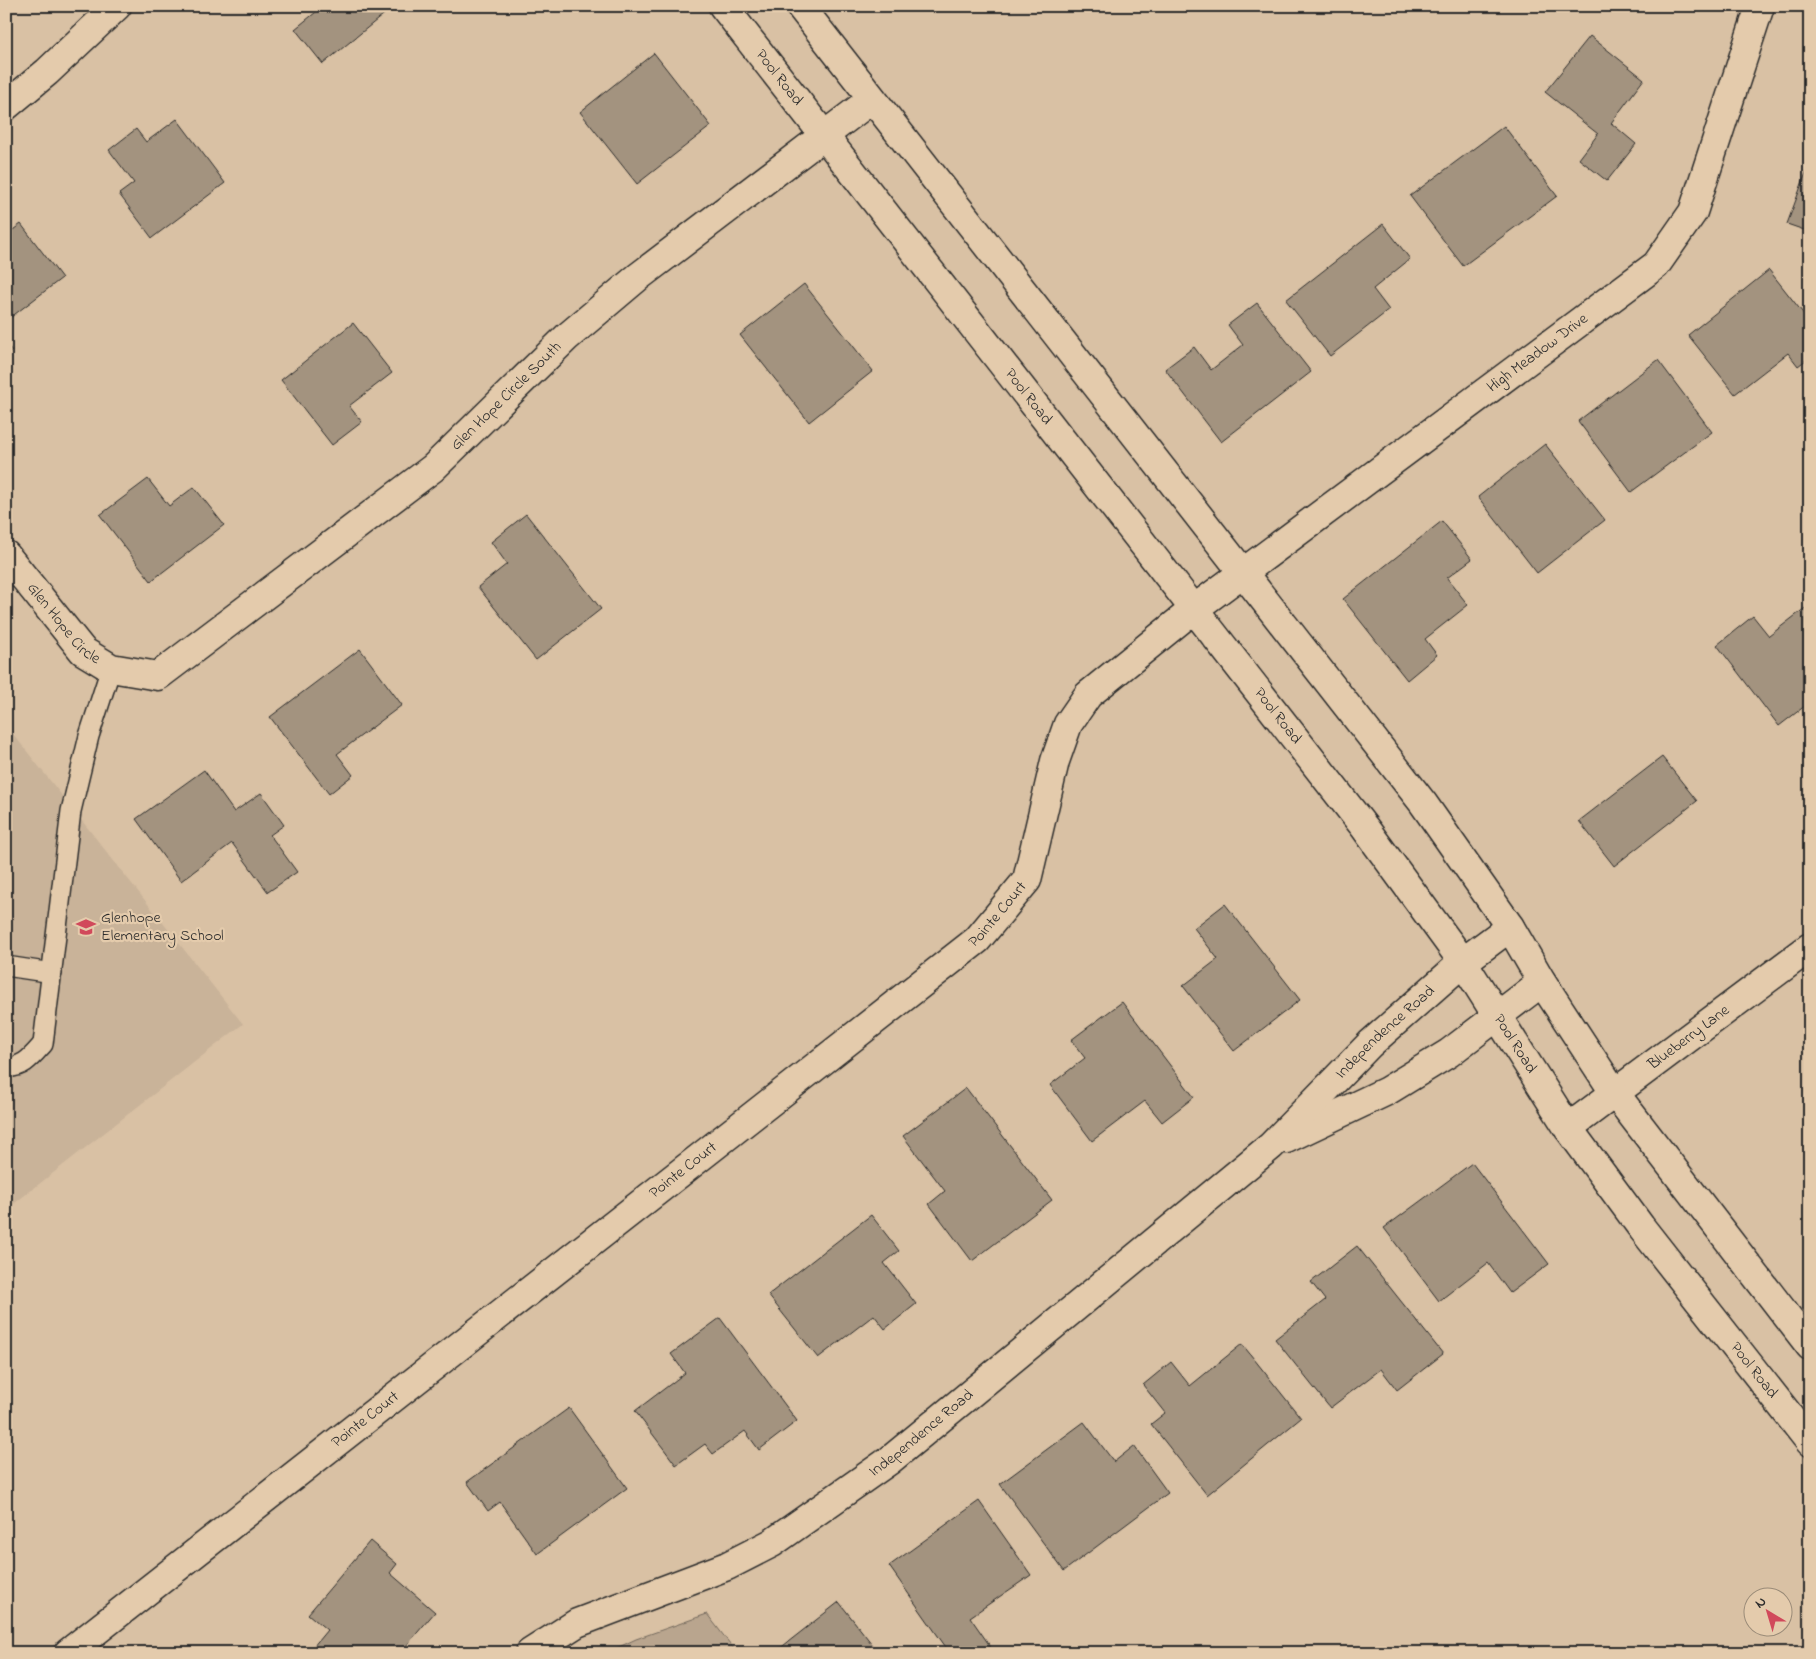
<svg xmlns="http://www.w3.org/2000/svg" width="1816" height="1659" viewBox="0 0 1816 1659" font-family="'Indie Flower',sans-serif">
  <rect width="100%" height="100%" fill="#d9c1a4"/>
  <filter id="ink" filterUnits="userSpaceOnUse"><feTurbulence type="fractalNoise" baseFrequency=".02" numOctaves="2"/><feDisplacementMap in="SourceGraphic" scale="10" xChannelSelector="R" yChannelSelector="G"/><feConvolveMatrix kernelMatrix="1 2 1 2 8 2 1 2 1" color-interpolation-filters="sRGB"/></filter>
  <g filter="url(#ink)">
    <path fill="#c9b399" d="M 6,725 L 243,1024 L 6,1210 Z"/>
    <path fill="#b9a58e" stroke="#72685c" d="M 707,1614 L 737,1653 L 606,1653 L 636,1639 Z"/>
    <g fill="#a3937f" stroke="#2b2b2b">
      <path d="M 320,6 L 394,6 L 323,64 L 295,29 L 321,8 Z"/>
      <path d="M 1590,36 L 1644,79 L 1611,123 L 1636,144 L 1607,181 L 1579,159 L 1598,134 L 1545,92 Z"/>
      <path d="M 654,53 L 711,126 L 637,184 L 580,112 Z"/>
      <path d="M 177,119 L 225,183 L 152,238 L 119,194 L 134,183 L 109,150 L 136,129 L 146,142 Z"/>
      <path d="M 1504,126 L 1557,196 L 1463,266 L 1410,196 Z"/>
      <path d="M 1810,162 L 1810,232 L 1787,224 Z"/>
      <path d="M 21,224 L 62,278 L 6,321 L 6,235 Z"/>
      <path d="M 1383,224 L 1410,259 L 1373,289 L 1389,310 L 1330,356 L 1286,300 Z"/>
      <path d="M 1769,270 L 1810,322 L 1810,357 L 1798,366 L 1788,353 L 1735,394 L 1688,335 Z"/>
      <path d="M 804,284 L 873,371 L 809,422 L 740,335 Z"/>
      <path d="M 1257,303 L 1311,372 L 1221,442 L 1165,369 L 1194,347 L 1211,370 L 1243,345 L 1228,325 Z"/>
      <path d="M 353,323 L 392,373 L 349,406 L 362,422 L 332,445 L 281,380 Z"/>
      <path d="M 6,343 L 12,351 L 6,356 Z"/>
      <path d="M 1658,360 L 1712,432 L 1631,492 L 1578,421 Z"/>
      <path d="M 1545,444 L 1605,520 L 1537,573 L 1478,497 Z"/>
      <path d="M 148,479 L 169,506 L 194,487 L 224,525 L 151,581 L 100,515 Z"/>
      <path d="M 526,514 L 601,609 L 536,660 L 478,587 L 507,564 L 491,542 Z"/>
      <path d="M 1442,521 L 1472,559 L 1447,578 L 1468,605 L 1425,639 L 1437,655 L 1407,680 L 1343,599 Z"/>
      <path d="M 1809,605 L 1810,702 L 1779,726 L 1717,645 L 1753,616 L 1769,636 Z"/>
      <path d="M 360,649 L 402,705 L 337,754 L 353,775 L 329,794 L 270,717 Z"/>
      <path d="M 1662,757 L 1697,801 L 1614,866 L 1579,821 Z"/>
      <path d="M 204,770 L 234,812 L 261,793 L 284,825 L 270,835 L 297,872 L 268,892 L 232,843 L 181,881 L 136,819 Z"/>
      <path d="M 1225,904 L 1300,1000 L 1234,1051 L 1183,986 L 1218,959 L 1194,928 Z"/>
      <path d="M 1122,1002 L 1194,1097 L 1162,1122 L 1145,1101 L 1092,1141 L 1050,1085 L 1085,1058 L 1071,1040 Z"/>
      <path d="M 966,1088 L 1052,1200 L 972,1261 L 929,1204 L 945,1191 L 903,1136 Z"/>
      <path d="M 1472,1163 L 1549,1264 L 1510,1293 L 1488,1263 L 1439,1301 L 1384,1228 Z"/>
      <path d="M 871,1215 L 899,1251 L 884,1263 L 916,1304 L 885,1329 L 874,1315 L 818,1358 L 768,1295 Z"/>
      <path d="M 1357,1246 L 1443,1354 L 1397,1390 L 1381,1369 L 1330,1408 L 1275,1339 L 1325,1300 L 1311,1282 Z"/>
      <path d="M 720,1318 L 797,1421 L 759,1450 L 745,1431 L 713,1454 L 705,1444 L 676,1465 L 635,1411 L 685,1373 L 671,1354 Z"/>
      <path d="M 1242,1344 L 1301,1418 L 1207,1495 L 1151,1424 L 1165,1413 L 1143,1385 L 1171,1362 L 1190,1386 Z"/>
      <path d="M 569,1408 L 627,1488 L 537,1554 L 500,1502 L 488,1511 L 467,1482 Z"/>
      <path d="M 1084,1422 L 1114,1462 L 1134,1446 L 1168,1493 L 1064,1571 L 1000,1484 Z"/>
      <path d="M 979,1501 L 1031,1575 L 970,1617 L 995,1653 L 950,1653 L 889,1566 Z"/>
      <path d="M 370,1541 L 397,1564 L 390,1573 L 435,1612 L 400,1653 L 308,1653 L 327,1630 L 308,1614 Z"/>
      <path d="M 839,1602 L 879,1653 L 774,1653 Z"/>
    </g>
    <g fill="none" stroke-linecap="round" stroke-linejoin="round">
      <defs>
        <g id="lane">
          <path d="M 6,966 L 52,973"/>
          <path d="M 6,1067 C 23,1069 33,1055 43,1044 L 71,811 L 89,736 L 111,668"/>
        </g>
        <g id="street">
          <path d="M 6,106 L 47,72 L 117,6"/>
          <path id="s1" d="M 6,555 L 83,651 L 111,668 L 158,676 L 433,468 L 567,337 L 638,277 L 872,99"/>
          <path id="s2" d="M 1568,1128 L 1810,947"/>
          <path d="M 1286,1139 L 1387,1091 L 1449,1053 L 1542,982"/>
          <path id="s3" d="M 68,1653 L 977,940 L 1027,880 L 1055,761 L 1068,724 L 1088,695 L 1194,609 L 1656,265 L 1693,212 L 1760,6"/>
          <path id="s4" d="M 530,1653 L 577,1623 L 727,1566 L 772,1543 L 890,1460 L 1271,1146 L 1370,1044 L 1463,962 L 1510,927"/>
        </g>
        <g id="secondary">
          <path id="s5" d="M 723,6 L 1365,828 L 1463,962 L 1568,1128 L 1641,1227 L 1810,1442"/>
          <path d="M 800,6 L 1423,803 L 1510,927 L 1542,982 L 1614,1092 L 1810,1346"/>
        </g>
      </defs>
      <use href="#lane" stroke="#2b2b2b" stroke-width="22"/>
      <use href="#street" stroke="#2b2b2b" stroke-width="31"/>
      <use href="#secondary" stroke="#2b2b2b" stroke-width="31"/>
      <use href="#lane" stroke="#e4cbac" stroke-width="19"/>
      <use href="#street" stroke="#e4cbac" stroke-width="28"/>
      <use href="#secondary" stroke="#e4cbac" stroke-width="28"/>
    </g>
  </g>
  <defs>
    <symbol id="school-bare" viewBox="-9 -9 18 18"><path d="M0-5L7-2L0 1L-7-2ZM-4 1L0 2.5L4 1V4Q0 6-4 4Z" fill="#d1495b" stroke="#e4cbac" stroke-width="2.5" paint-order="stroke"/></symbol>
  </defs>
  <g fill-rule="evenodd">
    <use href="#school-bare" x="72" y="913" width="28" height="28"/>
  </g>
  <g text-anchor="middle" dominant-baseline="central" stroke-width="4.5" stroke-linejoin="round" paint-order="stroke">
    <g font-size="16" fill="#2b2b2b" stroke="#e4cbac">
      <text stroke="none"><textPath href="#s5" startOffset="91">Pool Road</textPath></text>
      <text stroke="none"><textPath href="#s3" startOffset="1995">High Meadow Drive</textPath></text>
      <text stroke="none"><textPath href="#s1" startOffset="651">Glen Hope Circle South</textPath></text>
      <text stroke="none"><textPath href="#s5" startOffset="496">Pool Road</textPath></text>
      <text stroke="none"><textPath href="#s1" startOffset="90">Glen Hope Circle</textPath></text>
      <text stroke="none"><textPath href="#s5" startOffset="901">Pool Road</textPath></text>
      <text stroke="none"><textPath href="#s3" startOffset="1188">Pointe Court</textPath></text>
      <text stroke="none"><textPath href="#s4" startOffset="1066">Independence Road</textPath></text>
      <text stroke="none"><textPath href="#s2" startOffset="151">Blueberry Lane</textPath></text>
      <text stroke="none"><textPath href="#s5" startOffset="1306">Pool Road</textPath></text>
      <text stroke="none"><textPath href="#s3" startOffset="782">Pointe Court</textPath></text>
      <text stroke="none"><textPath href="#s5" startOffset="1711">Pool Road</textPath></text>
      <text stroke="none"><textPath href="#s3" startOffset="378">Pointe Court</textPath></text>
      <text stroke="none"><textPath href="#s4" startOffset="452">Independence Road</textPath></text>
    </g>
    <g font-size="16" fill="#2b2b2b" stroke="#e4cbac" text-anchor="start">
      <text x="101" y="918">Glenhope<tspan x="101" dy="18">Elementary School</tspan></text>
    </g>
  </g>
  <rect width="1816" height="1659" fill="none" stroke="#e4cbac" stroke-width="25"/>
  <rect x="12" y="12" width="1791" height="1634" fill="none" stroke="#2b2b2b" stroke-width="2" filter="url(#ink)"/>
  <g transform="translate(1768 1612) rotate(322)"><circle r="24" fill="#e4cbac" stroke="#9a8b78"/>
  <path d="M0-4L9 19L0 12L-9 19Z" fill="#d1495b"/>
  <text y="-8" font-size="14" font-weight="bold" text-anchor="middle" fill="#2b2b2b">N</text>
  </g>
</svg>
